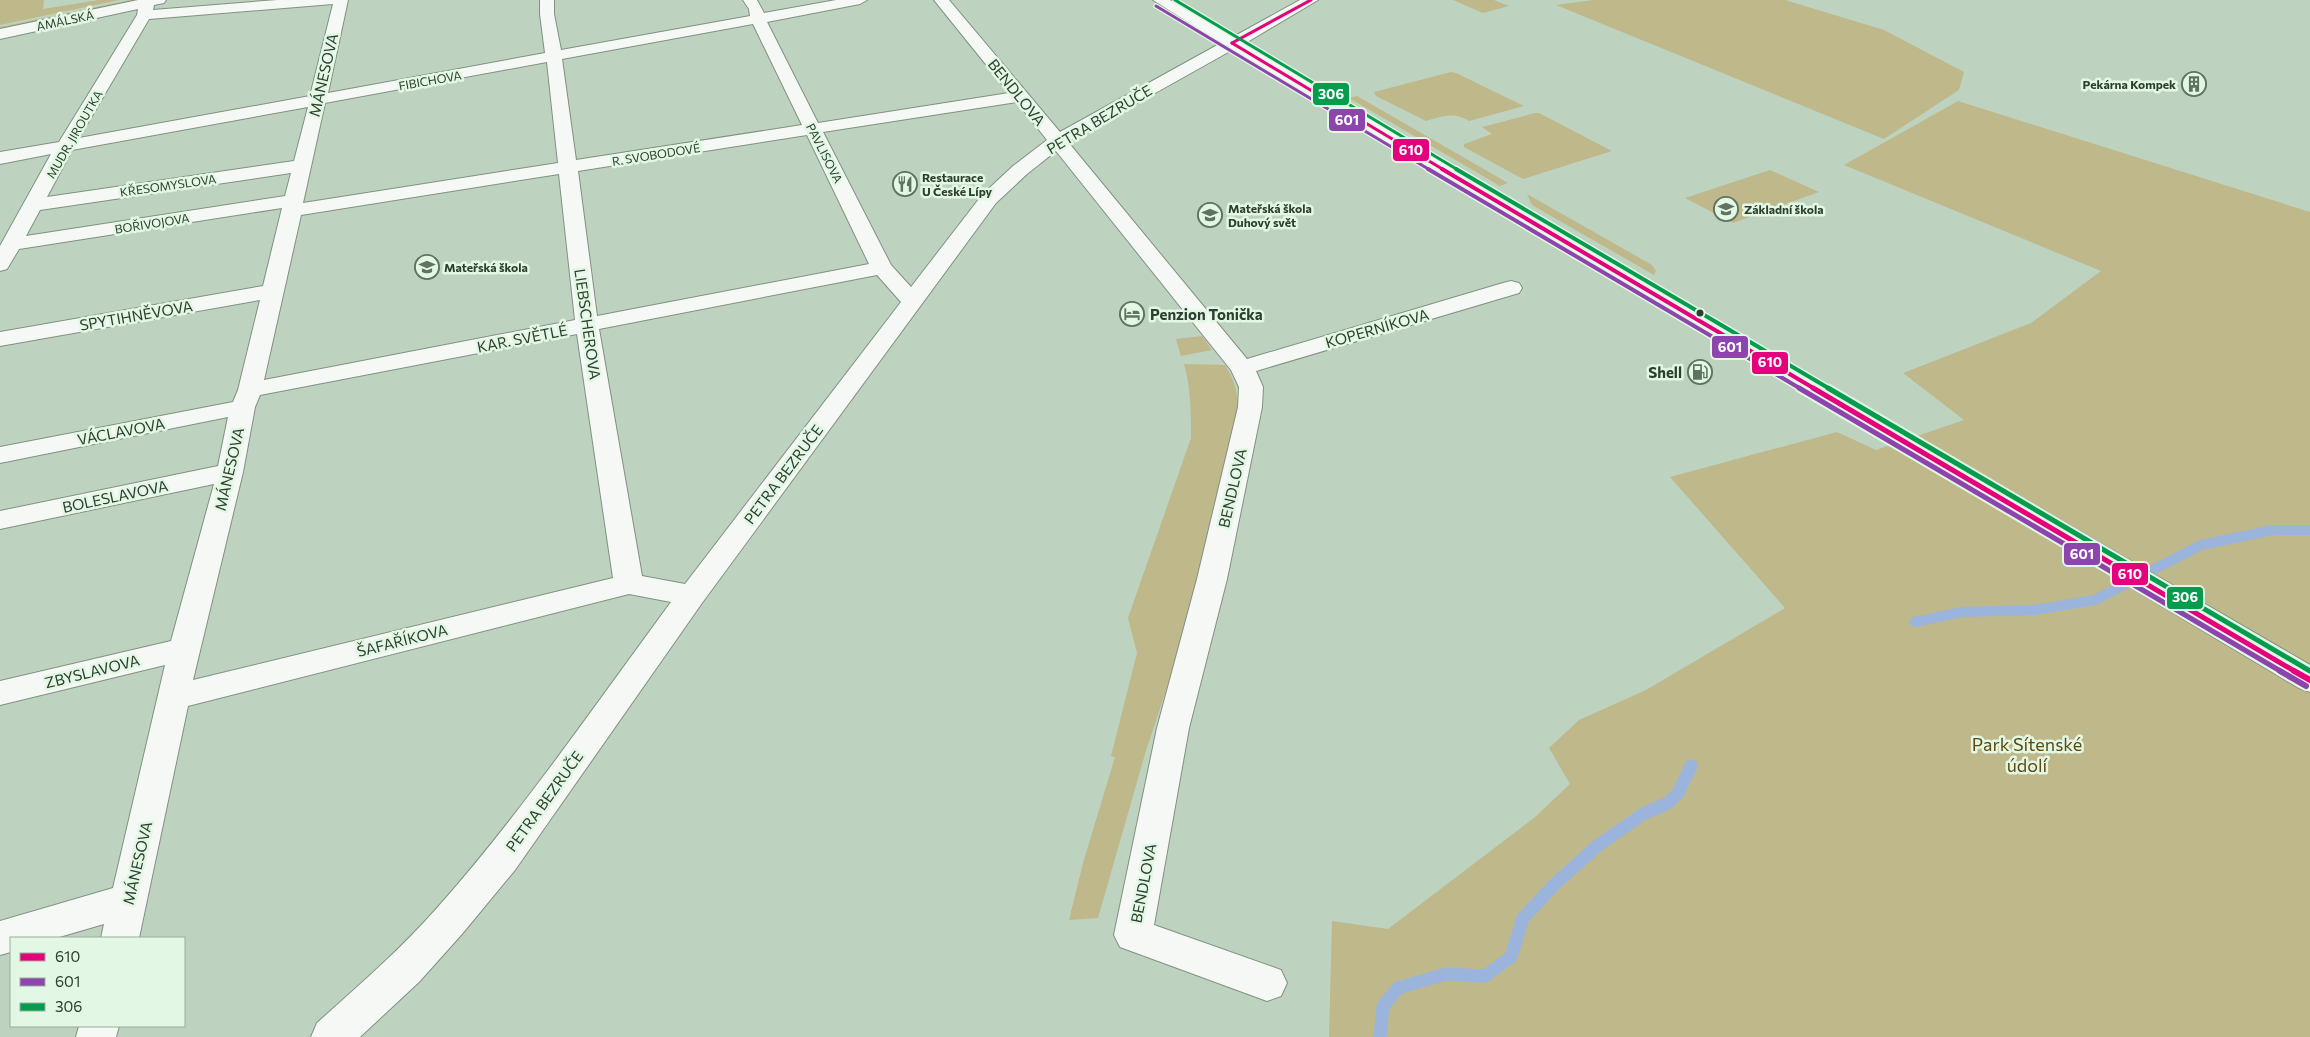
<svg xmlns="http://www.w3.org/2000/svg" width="2310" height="1037" viewBox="0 0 2310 1037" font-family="Commissioner,sans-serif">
  <rect width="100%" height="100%" fill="#bdd3bf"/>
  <g fill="#beb88b">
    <path d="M 0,0 L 44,0 L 43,9 L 99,0 L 119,0 L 0,25 Z"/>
    <path d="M 130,0 L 141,0 L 0,30 L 0,27 Z"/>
    <path d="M 1453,0 L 1494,0 L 1509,6 L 1483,13 Z"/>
    <path d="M 1593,0 L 1785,0 L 1884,30 L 1964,72 L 1959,90 L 1884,139 L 1556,5 Z"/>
    <path d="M 1451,72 L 1456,73 L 1524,106 L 1469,121 C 1454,111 1441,117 1426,121 L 1376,96 L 1374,92 Z"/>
    <path d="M 1357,96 L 1508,183 L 1500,186 L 1349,98 Z"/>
    <path d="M 1958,101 L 2310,212 L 2310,1037 L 1329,1037 L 1332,921 L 1388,929 L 1534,818 L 1570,784 L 1549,748 L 1579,720 L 1646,690 L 1785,608 L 1670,477 L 1837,432 L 1876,450 L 1964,420 L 1903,373 L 2031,323 L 2101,271 L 1844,165 Z"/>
    <path d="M 1535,113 L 1539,113 L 1612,151 L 1523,179 L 1464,147 L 1464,144 L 1492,134 L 1482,127 Z"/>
    <path d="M 1770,170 L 1819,192 L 1733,223 L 1685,198 Z"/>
    <path d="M 1527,194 L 1652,265 L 1656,271 L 1654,275 L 1532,205 Z"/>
    <path d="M 1202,336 L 1212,350 L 1181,356 L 1176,339 Z"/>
    <path d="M 1184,364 L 1225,365 C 1235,381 1239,394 1237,413 L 1203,564 L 1175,663 L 1145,754 L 1098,918 L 1069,920 L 1083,863 L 1115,757 L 1111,756 L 1137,653 L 1128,618 L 1191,438 C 1191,414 1191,388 1184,364 Z"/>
  </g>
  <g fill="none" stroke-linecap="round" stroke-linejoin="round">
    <path stroke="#9bb4dc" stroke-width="10" d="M 1915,622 L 1962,612 L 2035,610 L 2095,600 L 2201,545 L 2273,530 L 2310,530"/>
    <path stroke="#9bb4dc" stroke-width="13" d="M 1380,1037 L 1383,1006 L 1398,988 L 1446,974 L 1485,976 L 1511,957 L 1523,918 L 1555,884 L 1597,846 L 1643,814 L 1668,803 L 1678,793 L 1691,766"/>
    <defs>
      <g id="minor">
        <path d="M 138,0 L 166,0 L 164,3 L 154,5 L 153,10 L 277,0 L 348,0 L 328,93 L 545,53 L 540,14 L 540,0 L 554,0 L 554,14 L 561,50 L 750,16 L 749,9 L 743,0 L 757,0 L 764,13 L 836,0 L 867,0 L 860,4 L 767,22 L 818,123 L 1009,93 L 934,0 L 949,0 L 1060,132 L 1221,43 L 1153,0 L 1170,0 L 1233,37 L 1300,0 L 1318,0 L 1244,44 L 1496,193 L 2310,665 L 2310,692 L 2299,688 L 1232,50 L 1068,142 L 1247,359 L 1503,283 L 1511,281 L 1519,283 L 1522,288 L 1519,293 L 1256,371 L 1263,387 L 1262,407 L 1227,579 L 1189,728 L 1154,925 L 1281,970 L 1287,983 L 1281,996 L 1267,1001 L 1120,947 L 1114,935 L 1157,728 L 1197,579 L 1238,407 L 1239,387 L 1231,370 L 1056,151 L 1027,174 L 996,203 L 702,603 L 515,870 L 462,934 L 419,982 L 360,1037 L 311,1037 L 317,1023 C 358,986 400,950 437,908 C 522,812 595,705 671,602 L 629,594 L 188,706 L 139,938 L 101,938 L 104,924 L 56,938 L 11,938 L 11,952 L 0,955 L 0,921 L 113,888 L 165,665 L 0,705 L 0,681 L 171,641 L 214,484 L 0,529 L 0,511 L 218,466 L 228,417 L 0,463 L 0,447 L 233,402 L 238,390 L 260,300 L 0,346 L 0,332 L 263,286 L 282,208 L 19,249 L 7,269 L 0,271 L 0,246 L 51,154 L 0,164 L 0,152 L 59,142 L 137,15 L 138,9 L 0,39 L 0,29 ZM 333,4 L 310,96 L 79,138 L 149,19 ZM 753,24 L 802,125 L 576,160 L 562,59 ZM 547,62 L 558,163 L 303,203 L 325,103 ZM 1017,102 L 1047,140 L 1013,166 L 982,195 L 911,287 L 891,265 L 823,132 ZM 308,107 L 294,161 L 47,197 L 72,150 ZM 807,135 L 869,264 L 597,316 L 578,171 ZM 291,173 L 285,196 L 26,236 L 40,210 ZM 559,174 L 575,320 L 264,380 L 301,215 ZM 877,275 L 901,302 L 685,584 L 642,576 L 599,329 ZM 577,334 L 613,578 L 193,680 L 243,472 L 255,407 L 260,395 Z"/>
        <path d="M 79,1026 L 119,1026 L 116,1037 L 76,1037 Z"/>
      </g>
    </defs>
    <use href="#minor" stroke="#809182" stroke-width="2"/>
    <use href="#minor" fill="#f5f8f5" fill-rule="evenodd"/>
    <defs>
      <g id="bus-1-far3">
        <path d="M 1232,43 L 1444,170"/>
        <path d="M 1232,43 L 1311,0"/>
      </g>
      <path id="bus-1-far2" d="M 1442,169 L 1815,389"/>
      <path id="bus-1-far1" d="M 1813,388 L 2296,672"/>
      <path id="bus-1" d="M 2294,671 L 2310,680"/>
      <path id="bus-2-far3" d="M 1156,6 L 1430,170"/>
      <path id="bus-2-far2" d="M 1428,169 L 1801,389"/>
      <path id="bus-2-far1" d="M 1799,388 L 2282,672"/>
      <path id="bus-2" d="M 2280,671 L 2306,686"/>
      <path id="bus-3-far2" d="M 1175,0 L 1458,170"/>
      <path id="bus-3-far1" d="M 1456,169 L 1830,389"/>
      <path id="bus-3" d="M 1828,388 L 2310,671"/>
    </defs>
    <use href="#bus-1-far3" stroke="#e2f7e4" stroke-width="5.5"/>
    <use href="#bus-1-far2" stroke="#e2f7e4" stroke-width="7"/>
    <use href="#bus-1-far1" stroke="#e2f7e4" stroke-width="9"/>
    <use href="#bus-1" stroke="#e2f7e4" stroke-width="10"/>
    <use href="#bus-2-far3" stroke="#e2f7e4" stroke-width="5.5"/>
    <use href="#bus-2-far2" stroke="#e2f7e4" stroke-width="7"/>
    <use href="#bus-2-far1" stroke="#e2f7e4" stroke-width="9"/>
    <use href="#bus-2" stroke="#e2f7e4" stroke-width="10"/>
    <use href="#bus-3-far2" stroke="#e2f7e4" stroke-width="5.5"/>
    <use href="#bus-3-far1" stroke="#e2f7e4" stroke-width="7"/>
    <use href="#bus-3" stroke="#e2f7e4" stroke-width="9"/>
    <use href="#bus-1-far3" stroke="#e5007d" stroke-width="3"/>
    <use href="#bus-1-far2" stroke="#e5007d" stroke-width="4"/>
    <use href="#bus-1-far1" stroke="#e5007d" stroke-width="5"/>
    <use href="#bus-1" stroke="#e5007d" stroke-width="6"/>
    <use href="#bus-2-far3" stroke="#8e44ad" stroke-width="3"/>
    <use href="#bus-2-far2" stroke="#8e44ad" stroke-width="4"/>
    <use href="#bus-2-far1" stroke="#8e44ad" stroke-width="5"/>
    <use href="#bus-2" stroke="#8e44ad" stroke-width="6"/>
    <use href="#bus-3-far2" stroke="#059c4e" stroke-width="3"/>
    <use href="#bus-3-far1" stroke="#059c4e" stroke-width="4"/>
    <use href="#bus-3" stroke="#059c4e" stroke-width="5"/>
  </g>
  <defs>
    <symbol id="building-ring" viewBox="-11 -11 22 22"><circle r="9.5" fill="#e2f7e4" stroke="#607261" stroke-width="1.5"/><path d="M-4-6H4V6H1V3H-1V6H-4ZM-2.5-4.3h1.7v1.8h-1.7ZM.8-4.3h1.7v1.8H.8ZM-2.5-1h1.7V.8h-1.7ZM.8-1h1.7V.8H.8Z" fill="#607261"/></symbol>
    <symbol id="restaurant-ring" viewBox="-11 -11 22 22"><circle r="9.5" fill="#e2f7e4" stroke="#607261" stroke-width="1.5"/><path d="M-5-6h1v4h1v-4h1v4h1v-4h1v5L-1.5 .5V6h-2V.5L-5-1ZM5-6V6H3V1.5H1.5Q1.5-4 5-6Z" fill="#607261"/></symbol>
    <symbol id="school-ring" viewBox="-11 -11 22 22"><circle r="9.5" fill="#e2f7e4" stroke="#607261" stroke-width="1.5"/><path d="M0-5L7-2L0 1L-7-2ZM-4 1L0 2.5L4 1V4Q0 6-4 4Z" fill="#607261"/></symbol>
    <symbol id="hotel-ring" viewBox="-11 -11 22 22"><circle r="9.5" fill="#e2f7e4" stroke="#607261" stroke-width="1.5"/><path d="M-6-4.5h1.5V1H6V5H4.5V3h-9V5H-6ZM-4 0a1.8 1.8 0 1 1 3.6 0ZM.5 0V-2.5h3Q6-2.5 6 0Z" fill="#607261"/></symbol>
    <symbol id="fuel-ring" viewBox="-11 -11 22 22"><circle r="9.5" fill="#e2f7e4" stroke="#607261" stroke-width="1.5"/><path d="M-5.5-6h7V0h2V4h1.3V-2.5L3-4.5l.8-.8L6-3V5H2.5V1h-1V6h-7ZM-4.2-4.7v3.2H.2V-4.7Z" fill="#607261"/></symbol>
  </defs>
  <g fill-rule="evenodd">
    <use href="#building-ring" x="2180" y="70" width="28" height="28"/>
    <use href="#restaurant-ring" x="891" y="170" width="28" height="28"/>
    <use href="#school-ring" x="1712" y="195" width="28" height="28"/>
    <use href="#school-ring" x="1196" y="201" width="28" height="28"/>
    <use href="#school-ring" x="413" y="253" width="28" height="28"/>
    <use href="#hotel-ring" x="1118" y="300" width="28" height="28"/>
    <use href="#fuel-ring" x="1686" y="358" width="28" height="28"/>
  </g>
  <circle fill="#2e3e2f" stroke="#e2f7e4" stroke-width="2" cx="1700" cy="313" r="4.5"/>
  <g text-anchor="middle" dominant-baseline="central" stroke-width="5" stroke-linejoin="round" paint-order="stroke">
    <g font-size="12" fill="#2e3e2f" stroke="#e2f7e4">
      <text transform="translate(65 20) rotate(-12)">AMÁLSKÁ</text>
      <text transform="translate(430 80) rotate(-10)">FIBICHOVA</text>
      <text transform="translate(74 134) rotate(-60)">MUDR. JIROUTKA</text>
      <text transform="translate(825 153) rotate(63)">PAVLISOVA</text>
      <text transform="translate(656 154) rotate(-9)">R. SVOBODOVÉ</text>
      <text transform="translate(168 185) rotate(-8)">KŘESOMYSLOVA</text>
      <text transform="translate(152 223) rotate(-9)">BOŘIVOJOVA</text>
    </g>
    <g font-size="12" font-weight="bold" fill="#2e3e2f" stroke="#e2f7e4" text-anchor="start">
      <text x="2176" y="84" text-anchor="end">Pekárna Kompek</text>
      <text x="922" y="177">Restaurace<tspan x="922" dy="14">U České Lípy</tspan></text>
      <text x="1228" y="208">Mateřská škola<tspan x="1228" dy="14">Duhový svět</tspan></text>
      <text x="1744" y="209">Základní škola</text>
      <text x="444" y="267">Mateřská škola</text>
    </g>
    <g font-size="15" fill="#2e3e2f" stroke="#e2f7e4">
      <text transform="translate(323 75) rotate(-77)">MÁNESOVA</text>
      <text transform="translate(1017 92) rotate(51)">BENDLOVA</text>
      <text transform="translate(1099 119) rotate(-31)">PETRA BEZRUČE</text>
      <text transform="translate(136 315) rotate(-10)">SPYTIHNĚVOVA</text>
      <text transform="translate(588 324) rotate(82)">LIEBSCHEROVA</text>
      <text transform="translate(1377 328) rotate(-16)">KOPERNÍKOVA</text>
      <text transform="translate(522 338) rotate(-11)">KAR. SVĚTLÉ</text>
      <text transform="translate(121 431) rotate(-11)">VÁCLAVOVA</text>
      <text transform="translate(229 469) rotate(-77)">MÁNESOVA</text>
      <text transform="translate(783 474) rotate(-53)">PETRA BEZRUČE</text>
      <text transform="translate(1232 488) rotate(-77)">BENDLOVA</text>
      <text transform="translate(115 496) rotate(-12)">BOLESLAVOVA</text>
      <text transform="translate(402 640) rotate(-14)">ŠAFAŘÍKOVA</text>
      <text transform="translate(92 671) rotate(-14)">ZBYSLAVOVA</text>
      <text transform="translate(544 801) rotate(-54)">PETRA BEZRUČE</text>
      <text transform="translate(137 863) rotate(-77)">MÁNESOVA</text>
      <text transform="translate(1143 883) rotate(-79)">BENDLOVA</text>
    </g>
    <g font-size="15" font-weight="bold" fill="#2e3e2f" stroke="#e2f7e4" text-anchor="start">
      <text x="1150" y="314">Penzion Tonička</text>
      <text x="1682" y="372" text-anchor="end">Shell</text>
    </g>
    <g font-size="18" fill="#5e490d" stroke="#e2f7e4">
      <text x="2027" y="744">Park Sítenské<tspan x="2027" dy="21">údolí</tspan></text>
    </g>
  </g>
  <g stroke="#e2f7e4" stroke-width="2">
    <rect x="1312" y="82" width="38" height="24" rx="5" fill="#059c4e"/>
    <rect x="1328" y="108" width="38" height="24" rx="5" fill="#8e44ad"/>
    <rect x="1392" y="138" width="38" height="24" rx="5" fill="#e5007d"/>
    <rect x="1711" y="335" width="38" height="24" rx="5" fill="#8e44ad"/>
    <rect x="1751" y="351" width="38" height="24" rx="5" fill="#e5007d"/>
    <rect x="2063" y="542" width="38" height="24" rx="5" fill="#8e44ad"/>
    <rect x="2111" y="562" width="38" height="24" rx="5" fill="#e5007d"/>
    <rect x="2166" y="586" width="38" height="24" rx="5" fill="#059c4e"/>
  </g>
  <g font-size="14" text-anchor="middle" font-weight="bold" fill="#fff">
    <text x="1331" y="99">306</text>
    <text x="1347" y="125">601</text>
    <text x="1411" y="155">610</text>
    <text x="1730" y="352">601</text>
    <text x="1770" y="367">610</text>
    <text x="2082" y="559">601</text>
    <text x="2130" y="579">610</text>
    <text x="2185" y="602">306</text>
  </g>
  <rect x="10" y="937" width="175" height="90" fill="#e2f7e4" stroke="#9aad9c"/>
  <rect x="20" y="953" width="25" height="8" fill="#e5007d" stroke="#9aad9c"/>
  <text x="55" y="962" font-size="15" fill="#2e3e2f">610</text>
  <rect x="20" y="978" width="25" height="8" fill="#8e44ad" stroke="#9aad9c"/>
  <text x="55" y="987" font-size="15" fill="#2e3e2f">601</text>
  <rect x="20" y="1003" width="25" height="8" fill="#059c4e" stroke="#9aad9c"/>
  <text x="55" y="1012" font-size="15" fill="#2e3e2f">306</text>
</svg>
